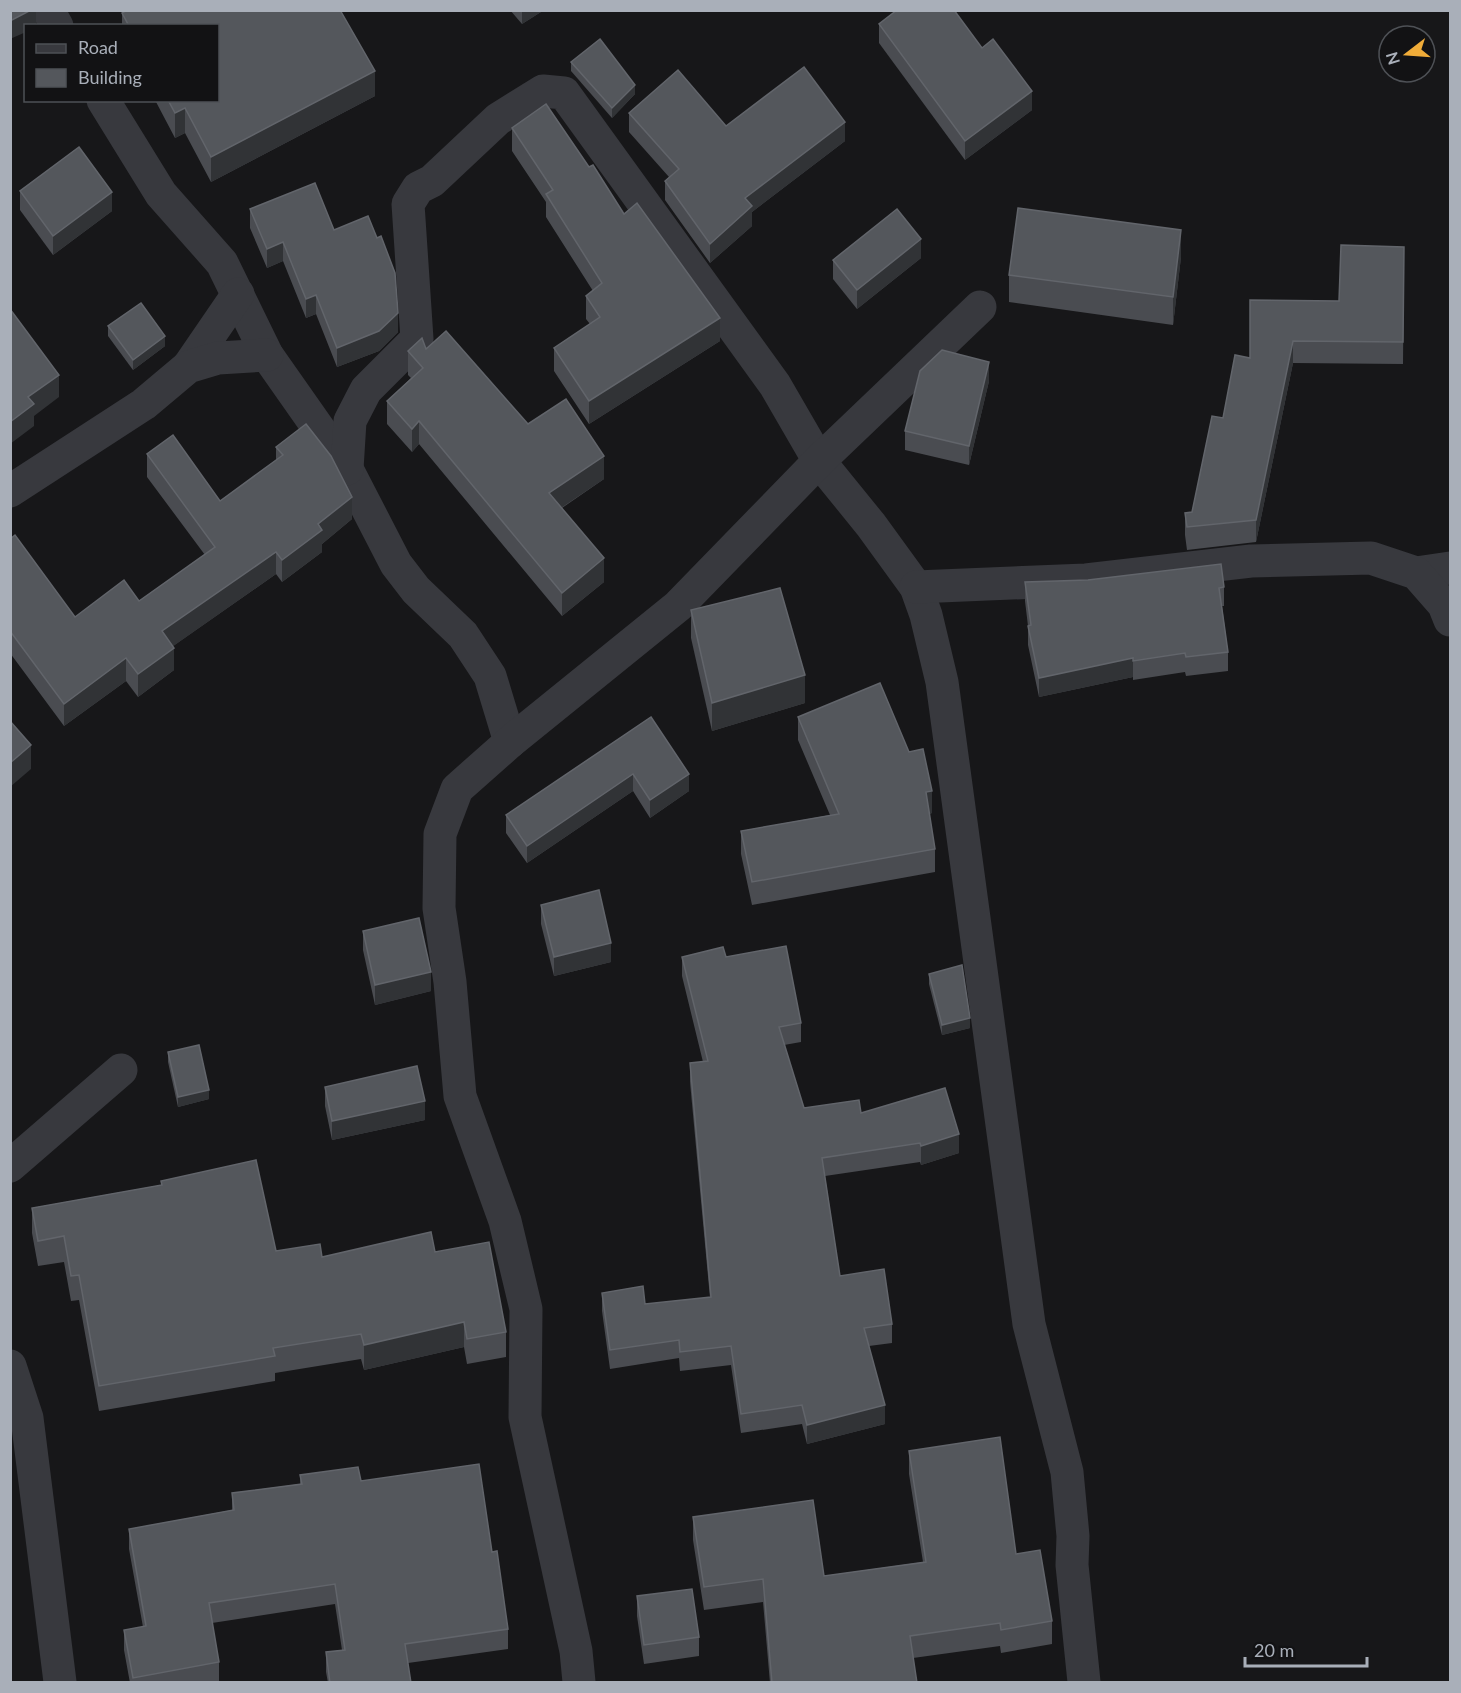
<svg xmlns="http://www.w3.org/2000/svg" width="1461" height="1693" viewBox="0 0 1461 1693" font-family="Lato,sans-serif">
  <rect width="100%" height="100%" fill="#171719"/>
  <g fill="none" stroke-linecap="round" stroke-linejoin="round">
    <g stroke="#38393e" stroke-width="33">
      <path d="M 48,10 L 57,26"/>
      <path d="M 103,100 L 161,194 L 222,263 L 267,355 L 347,469 L 396,564 L 416,590 L 463,635 L 490,676 L 510,742"/>
      <path d="M 188,367 L 238,294"/>
      <path d="M 347,469 L 350,421 L 366,390 L 417,339 L 408,204 L 418,188 L 432,181 L 498,119 L 543,91 L 564,93 L 775,385 L 819,461 L 871,525 L 916,587 L 926,615 L 942,682 L 1029,1324 L 1067,1472 L 1073,1536 L 1072,1565 L 1084,1682"/>
      <path d="M 10,491 L 144,404 L 188,367 L 218,358 L 267,355"/>
      <path d="M 1416,573 L 1450,568"/>
      <path d="M 916,587 L 1086,580 L 1251,561 L 1371,558 L 1416,573 L 1444,605 L 1450,620"/>
      <path d="M 10,1166 L 121,1070"/>
      <path d="M 10,1366 L 27,1418 L 60,1682"/>
      <path d="M 579,1682 L 576,1651 L 525,1417 L 526,1309 L 505,1221 L 460,1096 L 450,982 L 439,908 L 440,834 L 457,789 L 510,742 L 678,606 L 819,461 L 980,307"/>
    </g>
  </g>
  <g fill="#4a4c51">
    <path d="M 127,10 L 340,10 L 375,71 L 375,96 L 211,182 L 185,133 L 175,138 L 155,100 L 218,100 L 218,26 L 122,26 L 122,13 Z"/>
    <path d="M 510,10 L 544,10 L 522,24 Z"/>
    <path d="M 879,24 L 982,48 L 1032,110 L 965,160 L 879,43 Z"/>
    <path d="M 571,62 L 635,94 L 612,118 L 571,71 Z"/>
    <path d="M 629,113 L 726,126 L 845,141 L 752,212 L 752,226 L 710,263 L 665,200 L 665,181 L 669,177 L 629,132 Z"/>
    <path d="M 512,128 L 589,167 L 720,341 L 589,424 L 554,371 L 554,348 L 590,324 L 586,319 L 586,296 L 593,291 L 546,217 L 546,202 L 512,151 Z"/>
    <path d="M 20,191 L 112,211 L 53,255 L 20,210 Z"/>
    <path d="M 250,209 L 334,230 L 398,332 L 379,351 L 337,367 L 316,314 L 306,318 L 283,261 L 267,268 L 250,228 Z"/>
    <path d="M 1404,247 L 1403,364 L 1293,363 L 1256,542 L 1187,550 L 1185,535 L 1185,513 L 1192,512 L 1223,418 L 1250,358 L 1339,301 Z"/>
    <path d="M 1181,257 L 1173,325 L 1009,302 L 1009,275 Z"/>
    <path d="M 921,258 L 857,309 L 833,279 L 833,260 Z"/>
    <path d="M 108,326 L 165,346 L 133,370 L 108,336 Z"/>
    <path d="M 426,349 L 604,479 L 562,508 L 604,582 L 562,616 L 419,444 L 412,452 L 387,424 L 387,401 L 411,378 L 408,375 L 408,351 Z"/>
    <path d="M 989,381 L 969,465 L 905,450 L 905,431 Z"/>
    <path d="M 276,447 L 352,519 L 322,544 L 322,552 L 282,582 L 276,574 L 173,646 L 174,670 L 138,697 L 126,681 L 64,726 L 10,653 L 10,539 L 75,617 L 139,601 L 205,555 L 147,477 L 147,454 L 220,501 L 276,460 Z"/>
    <path d="M 1025,582 L 1224,587 L 1224,606 L 1222,606 L 1228,652 L 1228,671 L 1186,676 L 1185,672 L 1133,680 L 1133,677 L 1039,697 L 1028,645 L 1028,626 L 1025,601 Z"/>
    <path d="M 691,610 L 805,703 L 712,731 L 691,638 Z"/>
    <path d="M 651,717 L 689,791 L 650,818 L 633,791 L 527,863 L 506,833 L 506,815 Z"/>
    <path d="M 798,717 L 932,813 L 929,814 L 935,849 L 935,872 L 752,905 L 741,854 L 741,831 L 830,815 L 798,740 Z"/>
    <path d="M 541,905 L 611,962 L 554,976 L 541,924 Z"/>
    <path d="M 363,931 L 431,991 L 375,1005 L 363,950 Z"/>
    <path d="M 682,957 L 726,957 L 801,1023 L 801,1042 L 784,1045 L 804,1108 L 861,1113 L 959,1153 L 921,1165 L 920,1162 L 825,1176 L 840,1276 L 892,1324 L 892,1343 L 869,1346 L 885,1424 L 807,1444 L 802,1424 L 741,1433 L 731,1365 L 680,1371 L 679,1358 L 610,1369 L 602,1311 L 602,1293 L 645,1304 L 710,1298 L 690,1082 L 690,1063 L 703,1062 L 682,976 Z"/>
    <path d="M 929,974 L 970,1028 L 942,1035 L 929,984 Z"/>
    <path d="M 168,1052 L 209,1099 L 178,1107 L 168,1062 Z"/>
    <path d="M 325,1087 L 425,1120 L 332,1140 L 325,1106 Z"/>
    <path d="M 161,1181 L 276,1251 L 322,1257 L 435,1252 L 506,1332 L 506,1357 L 467,1364 L 464,1347 L 364,1370 L 361,1359 L 275,1373 L 275,1381 L 99,1411 L 79,1300 L 71,1301 L 64,1262 L 38,1266 L 32,1233 L 32,1208 L 161,1185 Z"/>
    <path d="M 909,1451 L 1016,1554 L 1052,1621 L 1052,1644 L 1001,1653 L 1000,1646 L 913,1658 L 917,1683 L 770,1683 L 763,1602 L 704,1610 L 693,1540 L 693,1517 L 824,1576 L 923,1562 L 909,1474 Z"/>
    <path d="M 300,1475 L 361,1481 L 492,1552 L 508,1629 L 508,1649 L 408,1663 L 411,1683 L 328,1683 L 326,1672 L 326,1652 L 342,1650 L 335,1604 L 212,1623 L 219,1662 L 219,1683 L 130,1683 L 124,1650 L 124,1630 L 143,1627 L 129,1549 L 129,1529 L 232,1510 L 232,1493 L 300,1484 Z"/>
    <path d="M 637,1596 L 699,1637 L 699,1656 L 644,1664 L 637,1616 Z"/>
  </g>
  <g fill="#313336">
    <path d="M 31,10 L 36,10 L 36,26 L 26,26 L 26,32 L 10,39 L 10,21 Z"/>
    <path d="M 522,10 L 544,10 L 522,24 Z"/>
    <path d="M 375,71 L 375,96 L 211,182 L 211,157 Z"/>
    <path d="M 635,85 L 635,94 L 612,118 L 612,108 Z"/>
    <path d="M 1032,91 L 1032,110 L 965,160 L 965,141 Z"/>
    <path d="M 185,108 L 185,133 L 175,138 L 175,113 Z"/>
    <path d="M 845,122 L 845,141 L 752,212 L 752,226 L 710,263 L 710,244 L 745,198 Z"/>
    <path d="M 112,192 L 112,211 L 53,255 L 53,236 Z"/>
    <path d="M 1181,230 L 1181,257 L 1173,325 L 1173,297 Z"/>
    <path d="M 921,239 L 921,258 L 857,309 L 857,290 Z"/>
    <path d="M 283,242 L 283,261 L 267,268 L 267,249 Z"/>
    <path d="M 316,295 L 316,314 L 306,318 L 306,299 Z"/>
    <path d="M 398,313 L 398,332 L 379,351 L 337,367 L 337,348 Z"/>
    <path d="M 720,318 L 720,341 L 589,424 L 589,401 Z"/>
    <path d="M 165,336 L 165,346 L 133,370 L 133,360 Z"/>
    <path d="M 1293,341 L 1293,363 L 1256,542 L 1256,520 Z"/>
    <path d="M 989,362 L 989,381 L 969,465 L 969,446 Z"/>
    <path d="M 59,375 L 59,397 L 34,416 L 34,426 L 10,444 L 10,422 L 28,397 Z"/>
    <path d="M 419,421 L 419,444 L 412,452 L 412,429 Z"/>
    <path d="M 604,456 L 604,479 L 549,516 L 549,493 Z"/>
    <path d="M 352,497 L 352,519 L 322,544 L 322,552 L 282,582 L 282,560 L 318,524 Z"/>
    <path d="M 276,552 L 276,574 L 162,654 L 162,631 Z"/>
    <path d="M 604,558 L 604,582 L 562,616 L 562,593 Z"/>
    <path d="M 174,648 L 174,670 L 138,697 L 138,674 Z"/>
    <path d="M 126,658 L 126,681 L 64,726 L 64,704 Z"/>
    <path d="M 1133,658 L 1133,677 L 1039,697 L 1039,678 Z"/>
    <path d="M 805,675 L 805,703 L 712,731 L 712,703 Z"/>
    <path d="M 31,745 L 31,769 L 10,787 L 10,763 Z"/>
    <path d="M 633,774 L 633,791 L 527,863 L 527,846 Z"/>
    <path d="M 689,774 L 689,791 L 650,818 L 650,800 Z"/>
    <path d="M 932,791 L 932,813 L 926,815 L 926,792 Z"/>
    <path d="M 611,943 L 611,962 L 554,976 L 554,957 Z"/>
    <path d="M 431,972 L 431,991 L 375,1005 L 375,985 Z"/>
    <path d="M 970,1018 L 970,1028 L 942,1035 L 942,1025 Z"/>
    <path d="M 209,1090 L 209,1099 L 178,1107 L 178,1097 Z"/>
    <path d="M 425,1101 L 425,1120 L 332,1140 L 332,1121 Z"/>
    <path d="M 959,1134 L 959,1153 L 921,1165 L 921,1146 Z"/>
    <path d="M 464,1322 L 464,1347 L 364,1370 L 364,1345 Z"/>
    <path d="M 885,1405 L 885,1424 L 807,1444 L 807,1425 Z"/>
  </g>
  <g fill="#54575c" stroke="#62656b" stroke-width="1.5">
    <path d="M 10,10 L 31,10 L 10,21 Z"/>
    <path d="M 127,10 L 340,10 L 375,71 L 211,157 L 185,108 L 175,113 L 168,100 L 218,100 L 218,26 L 129,26 L 122,13 Z"/>
    <path d="M 897,10 L 954,10 L 982,48 L 993,39 L 1032,91 L 965,141 L 879,24 Z"/>
    <path d="M 600,39 L 635,85 L 612,108 L 571,62 Z"/>
    <path d="M 804,67 L 845,122 L 745,198 L 752,206 L 710,244 L 665,181 L 679,169 L 629,113 L 678,70 L 726,126 Z"/>
    <path d="M 546,104 L 589,167 L 593,165 L 624,214 L 637,203 L 720,318 L 589,401 L 554,348 L 600,317 L 586,296 L 602,283 L 546,194 L 553,190 L 512,128 Z"/>
    <path d="M 79,147 L 112,192 L 53,236 L 20,191 Z"/>
    <path d="M 315,183 L 334,230 L 368,216 L 377,238 L 381,236 L 395,273 L 398,313 L 379,331 L 337,348 L 316,295 L 306,299 L 283,242 L 267,249 L 250,209 Z"/>
    <path d="M 1018,208 L 1181,230 L 1173,297 L 1009,275 Z"/>
    <path d="M 897,209 L 921,239 L 857,290 L 833,260 Z"/>
    <path d="M 1341,245 L 1404,247 L 1403,342 L 1293,341 L 1256,520 L 1187,527 L 1185,513 L 1192,512 L 1212,416 L 1223,418 L 1235,355 L 1250,358 L 1250,300 L 1339,301 Z"/>
    <path d="M 141,303 L 165,336 L 133,360 L 108,326 Z"/>
    <path d="M 10,309 L 59,375 L 28,397 L 34,404 L 10,422 Z"/>
    <path d="M 446,331 L 528,424 L 566,399 L 604,456 L 549,493 L 604,558 L 562,593 L 419,421 L 412,429 L 387,401 L 423,368 L 408,351 L 422,338 L 426,349 Z"/>
    <path d="M 942,350 L 989,362 L 969,446 L 905,431 L 920,371 Z"/>
    <path d="M 306,424 L 331,456 L 352,497 L 318,524 L 322,530 L 282,560 L 276,552 L 162,631 L 174,648 L 138,674 L 126,658 L 64,704 L 10,631 L 10,539 L 15,535 L 75,617 L 124,580 L 139,601 L 215,547 L 147,454 L 173,435 L 220,501 L 283,455 L 276,447 Z"/>
    <path d="M 1221,564 L 1224,587 L 1219,588 L 1228,652 L 1186,657 L 1185,653 L 1133,661 L 1133,658 L 1039,678 L 1028,626 L 1031,625 L 1025,582 L 1088,580 Z"/>
    <path d="M 780,588 L 805,675 L 712,703 L 691,610 Z"/>
    <path d="M 880,683 L 909,752 L 923,749 L 932,791 L 926,792 L 935,849 L 752,882 L 741,831 L 839,814 L 798,717 Z"/>
    <path d="M 651,717 L 689,774 L 650,800 L 633,774 L 527,846 L 506,815 Z"/>
    <path d="M 10,721 L 31,745 L 10,763 Z"/>
    <path d="M 599,890 L 611,943 L 554,957 L 541,905 Z"/>
    <path d="M 419,918 L 431,972 L 375,985 L 363,931 Z"/>
    <path d="M 786,946 L 801,1023 L 779,1027 L 804,1108 L 859,1100 L 861,1113 L 945,1088 L 959,1134 L 921,1146 L 920,1143 L 822,1158 L 840,1276 L 884,1269 L 892,1324 L 864,1328 L 885,1405 L 807,1425 L 802,1405 L 741,1414 L 731,1346 L 680,1352 L 679,1340 L 610,1350 L 602,1293 L 643,1286 L 645,1304 L 711,1297 L 690,1063 L 708,1061 L 682,957 L 723,947 L 726,957 Z"/>
    <path d="M 962,965 L 970,1018 L 942,1025 L 929,974 Z"/>
    <path d="M 199,1045 L 209,1090 L 178,1097 L 168,1052 Z"/>
    <path d="M 417,1066 L 425,1101 L 332,1121 L 325,1087 Z"/>
    <path d="M 256,1160 L 276,1251 L 320,1244 L 322,1257 L 431,1232 L 435,1252 L 489,1242 L 506,1332 L 467,1339 L 464,1322 L 364,1345 L 361,1334 L 273,1348 L 275,1356 L 99,1386 L 79,1275 L 71,1276 L 64,1236 L 38,1241 L 32,1208 L 162,1185 L 161,1181 Z"/>
    <path d="M 1000,1437 L 1016,1554 L 1040,1550 L 1052,1621 L 1001,1630 L 1000,1623 L 910,1636 L 917,1683 L 772,1683 L 763,1579 L 704,1587 L 693,1517 L 813,1500 L 824,1576 L 926,1562 L 909,1451 Z"/>
    <path d="M 479,1464 L 492,1552 L 497,1551 L 508,1629 L 405,1644 L 411,1683 L 330,1683 L 326,1652 L 345,1650 L 335,1584 L 209,1603 L 219,1662 L 133,1678 L 124,1630 L 146,1626 L 129,1529 L 234,1510 L 232,1493 L 302,1484 L 300,1475 L 358,1467 L 361,1481 Z"/>
    <path d="M 692,1589 L 699,1637 L 644,1645 L 637,1596 Z"/>
  </g>
  <rect width="1461" height="1693" fill="none" stroke="#a9afb9" stroke-width="24"/>
  <rect x="24" y="24" width="195" height="78" fill="#121214" stroke="#4e5156" stroke-width="1.5"/>
  <rect x="36" y="44" width="30" height="9" fill="#38393e" stroke="#4e5156" stroke-width="1.5"/>
  <text x="78" y="54" font-size="18" fill="#a9afb9">Road</text>
  <rect x="36" y="69" width="30" height="18" fill="#54575c" stroke="#4e5156" stroke-width="1.5"/>
  <text x="78" y="84" font-size="18" fill="#a9afb9">Building</text>
  <g transform="translate(1407 54) rotate(253)"><circle r="28" fill="#121214" stroke="#4e5156" stroke-width="1.5"/>
  <path d="M0-4.5L10 22L0 15L-10 22Z" fill="#f0ac39"/>
  <text y="-9" font-size="16" font-weight="bold" text-anchor="middle" fill="#a9afb9">N</text>
  </g>
  <path d="M1245 1657v9h122v-9" fill="none" stroke="#a9afb9" stroke-width="3"/>
  <text x="1254" y="1657" font-size="18" fill="#a9afb9" stroke="#121214" stroke-width="4.5" paint-order="stroke">20 m</text>
</svg>
